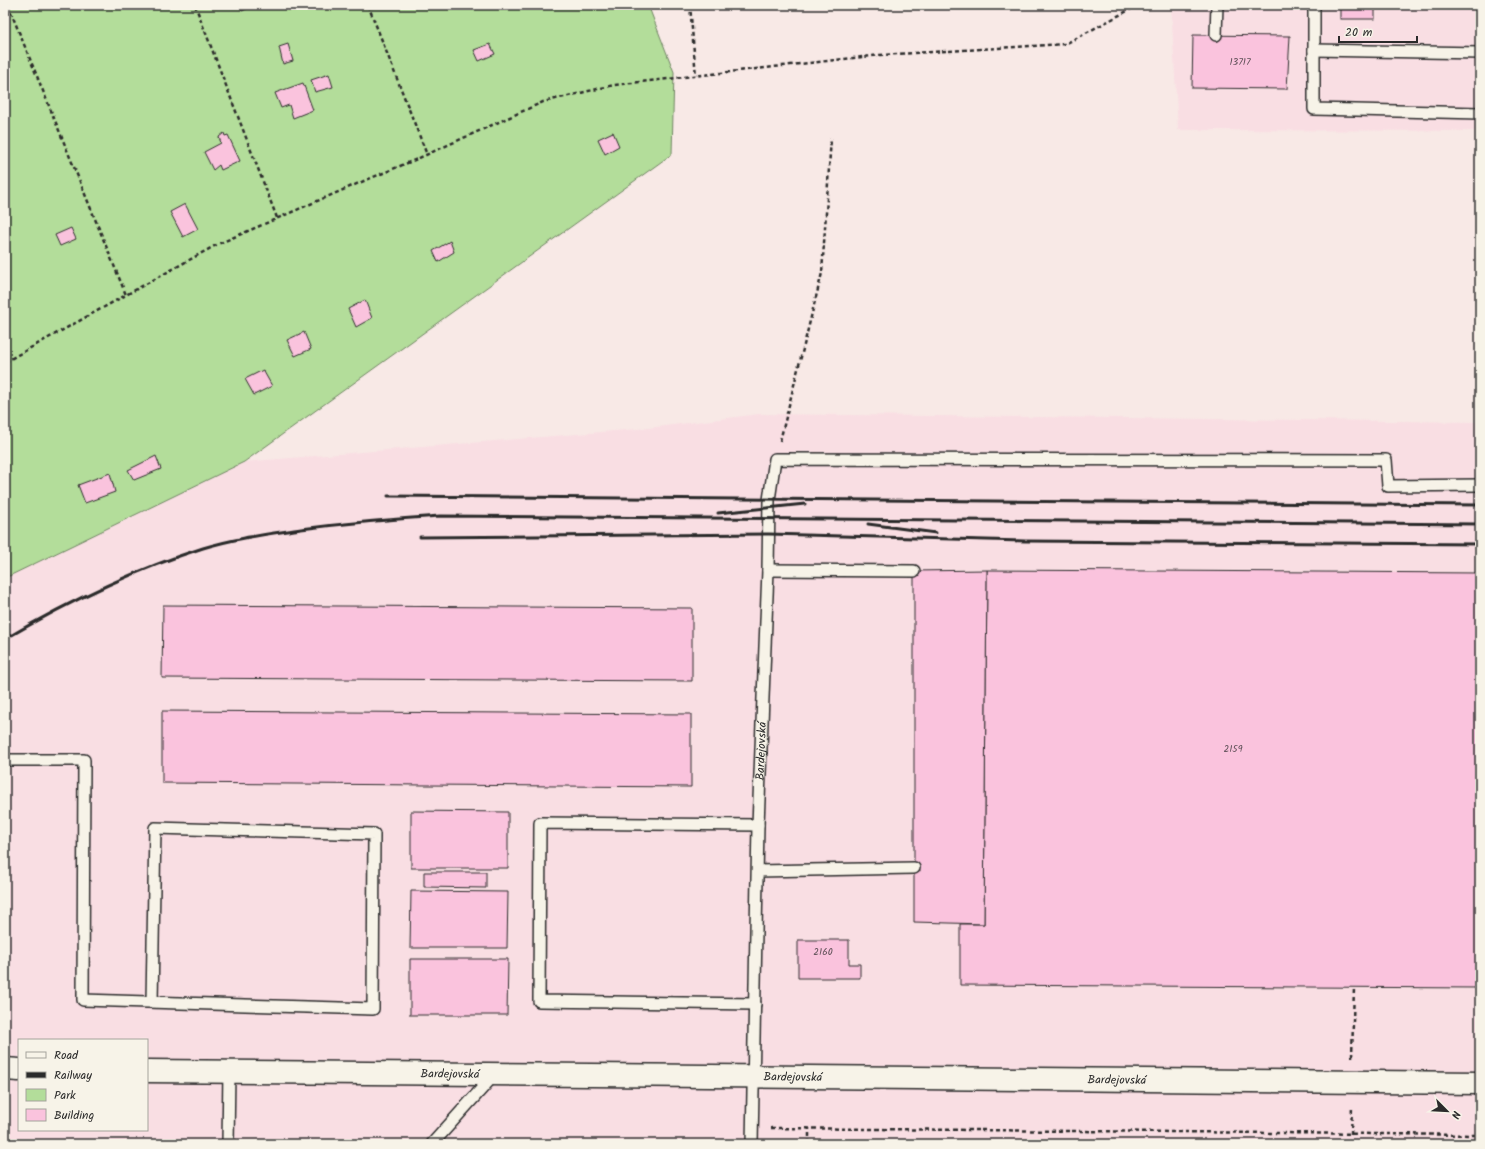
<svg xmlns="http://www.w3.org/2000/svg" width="1485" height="1149" viewBox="0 0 1485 1149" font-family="Kalam,sans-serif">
  <rect width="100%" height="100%" fill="#f8e9e6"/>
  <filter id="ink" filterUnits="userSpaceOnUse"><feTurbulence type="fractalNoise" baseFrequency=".025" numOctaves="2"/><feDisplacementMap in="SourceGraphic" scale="8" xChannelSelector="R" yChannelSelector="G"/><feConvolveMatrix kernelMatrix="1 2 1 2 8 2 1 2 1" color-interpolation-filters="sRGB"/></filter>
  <g filter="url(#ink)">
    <g fill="#f9dee3" fill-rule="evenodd">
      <path d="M 1171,5 L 1480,5 L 1480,131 L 1178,130 Z"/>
      <path d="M 759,414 L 1480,422 L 1480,1144 L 5,1144 L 5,578 L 244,462 L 649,428 ZM 19,1040 L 147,1040 L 147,1130 L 19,1130 Z"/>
    </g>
    <path fill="#b3dd9a" stroke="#6f8462" d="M 5,5 L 648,5 L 674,72 L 672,154 L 244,462 L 5,578 Z"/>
    <g fill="#fac3dd" stroke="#2b2b2b">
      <path d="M 239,5 L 255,5 L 242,11 Z"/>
      <rect x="1340" y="5" width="35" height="14"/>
      <path d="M 1193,35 L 1290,36 L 1287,89 L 1192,88 Z"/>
      <path d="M 288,44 L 293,61 L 283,64 L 279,47 Z"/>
      <path d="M 490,44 L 495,54 L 479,61 L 474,50 Z"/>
      <path d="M 329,74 L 333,87 L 315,92 L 311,80 Z"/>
      <path d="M 303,83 L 313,110 L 293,118 L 289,105 L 281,108 L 275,93 Z"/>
      <path d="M 613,132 L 619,146 L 605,154 L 598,139 Z"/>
      <path d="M 224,133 L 225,136 L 228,135 L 240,161 L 221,170 L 219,165 L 213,170 L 204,152 L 221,143 L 219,137 Z"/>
      <path d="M 185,204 L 198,229 L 183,237 L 170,212 Z"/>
      <path d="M 71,228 L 76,239 L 60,246 L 55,235 Z"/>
      <path d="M 450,241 L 454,252 L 438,262 L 433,251 Z"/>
      <path d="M 365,300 L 372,318 L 356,327 L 348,309 Z"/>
      <path d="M 304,332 L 311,349 L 295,356 L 287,340 Z"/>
      <path d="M 263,370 L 272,386 L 254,395 L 245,379 Z"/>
      <path d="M 156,456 L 161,469 L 134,480 L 128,470 Z"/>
      <path d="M 110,473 L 115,492 L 85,503 L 78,485 Z"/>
      <path d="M 987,570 L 1480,573 L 1480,988 L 960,985 L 960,924 L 984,924 Z"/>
      <path d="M 987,570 L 984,924 L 914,922 L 914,571 Z"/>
      <path d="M 163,605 L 692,608 L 692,681 L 162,678 Z"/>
      <path d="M 162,711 L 691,714 L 691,787 L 162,783 Z"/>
      <path d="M 411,811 L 508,812 L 508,868 L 411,868 Z"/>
      <path d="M 424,872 L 486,872 L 486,888 L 424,887 Z"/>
      <path d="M 411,891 L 508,892 L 507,948 L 410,948 Z"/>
      <path d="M 798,940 L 849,940 L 849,964 L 860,964 L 860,978 L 798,978 Z"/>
      <path d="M 410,959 L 508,959 L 507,1015 L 410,1015 Z"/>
    </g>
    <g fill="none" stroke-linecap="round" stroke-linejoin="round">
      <defs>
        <g id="lane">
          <path d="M 1314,5 L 1314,109 L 1480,113"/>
          <path d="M 1216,35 L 1217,5"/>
          <path d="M 1314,50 L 1480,53"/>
          <path d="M 768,570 L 914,571"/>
          <path d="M 5,760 L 84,760 L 83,1000 L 373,1009 L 374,834 L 155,828 L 152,1002"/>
          <path d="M 758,871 L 914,868"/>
          <path d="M 755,1004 L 539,1001 L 540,823 L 758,825"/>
          <path d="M 228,1144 L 229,1071"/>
          <path d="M 432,1144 L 495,1074"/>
          <path id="s1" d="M 752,1144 L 758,825 L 768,570 L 769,500 L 775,459 L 1386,460 L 1388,486 L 1480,485"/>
        </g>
        <g id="street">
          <path d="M 5,1069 L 19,1070"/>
          <path id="s2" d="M 147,1071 L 1480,1083"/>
        </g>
      </defs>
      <use href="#lane" stroke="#2b2b2b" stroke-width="14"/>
      <use href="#street" stroke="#2b2b2b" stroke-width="25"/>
      <g stroke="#2b2b2b" stroke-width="2.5" stroke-dasharray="4 3" stroke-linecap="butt">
        <path d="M 8,5 L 126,295"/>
        <path d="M 195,5 L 277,218"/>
        <path d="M 368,5 L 427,155"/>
        <path d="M 690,5 L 696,76"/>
        <path d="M 5,362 L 218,244 L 359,183 L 417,159 L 543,102 L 614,85 L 880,55 L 1065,44 L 1131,9 L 1135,5"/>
        <path d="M 780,441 L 822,273 L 831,138"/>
        <path d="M 1352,1057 L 1354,987"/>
        <path d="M 771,1128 L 1480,1135"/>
        <path d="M 1351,1134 L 1352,1106"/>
        <path d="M 809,1144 L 809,1128"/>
      </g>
      <use href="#lane" stroke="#f7f3e8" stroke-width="11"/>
      <use href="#street" stroke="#f7f3e8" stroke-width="22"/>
      <g stroke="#2b2b2b" stroke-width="3">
        <path d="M 388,496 L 1480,505"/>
        <path d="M 718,513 L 805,504"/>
        <path d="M 868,524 L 936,533"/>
        <path d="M 420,537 L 769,534 L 1025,541 L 1480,544"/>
        <path d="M 5,639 C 68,602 134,570 203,548 C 235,538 269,534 301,529 C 348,523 394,519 440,516 L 1480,524"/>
      </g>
    </g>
  </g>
  <g text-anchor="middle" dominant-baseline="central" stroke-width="4" stroke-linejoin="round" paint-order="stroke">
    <g font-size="10" fill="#5f5158">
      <text x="1240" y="62">13717</text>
      <text x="1233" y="749">2159</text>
      <text x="823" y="952">2160</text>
    </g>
    <g font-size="12" fill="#2b2b2b" stroke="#f7f3e8">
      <text stroke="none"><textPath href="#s1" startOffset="393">Bardejovská</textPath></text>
      <text stroke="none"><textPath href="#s2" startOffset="303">Bardejovská</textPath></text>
      <text stroke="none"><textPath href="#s2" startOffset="646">Bardejovská</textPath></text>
      <text stroke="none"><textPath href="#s2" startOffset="970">Bardejovská</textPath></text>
    </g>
  </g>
  <rect width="1485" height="1149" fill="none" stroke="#f7f3e8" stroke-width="20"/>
  <rect x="10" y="10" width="1465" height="1129" fill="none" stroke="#2b2b2b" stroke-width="1.5" filter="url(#ink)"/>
  <rect x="18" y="1039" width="130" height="92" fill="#f7f3e8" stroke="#a5a39c"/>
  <rect x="26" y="1052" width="20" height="6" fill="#f7f3e8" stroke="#a5a39c"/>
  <text x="54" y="1059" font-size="12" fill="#2b2b2b">Road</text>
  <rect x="26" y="1072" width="20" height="6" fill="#2b2b2b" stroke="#a5a39c"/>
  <text x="54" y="1079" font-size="12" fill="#2b2b2b">Railway</text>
  <rect x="26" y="1089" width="20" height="12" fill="#b3dd9a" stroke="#a5a39c"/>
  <text x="54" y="1099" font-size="12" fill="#2b2b2b">Park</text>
  <rect x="26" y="1109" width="20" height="12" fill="#fac3dd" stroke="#a5a39c"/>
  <text x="54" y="1119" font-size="12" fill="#2b2b2b">Building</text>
  <g transform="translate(1447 1111) rotate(114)" stroke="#f7f3e8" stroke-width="3" paint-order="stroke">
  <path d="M0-3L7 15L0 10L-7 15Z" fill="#2b2b2b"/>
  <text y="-6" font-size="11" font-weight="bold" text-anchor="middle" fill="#2b2b2b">N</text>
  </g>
  <path d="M1339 36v6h78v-6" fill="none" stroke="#2b2b2b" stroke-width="2"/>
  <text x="1345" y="36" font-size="12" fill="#2b2b2b" stroke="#f7f3e8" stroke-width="3" paint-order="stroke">20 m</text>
</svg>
